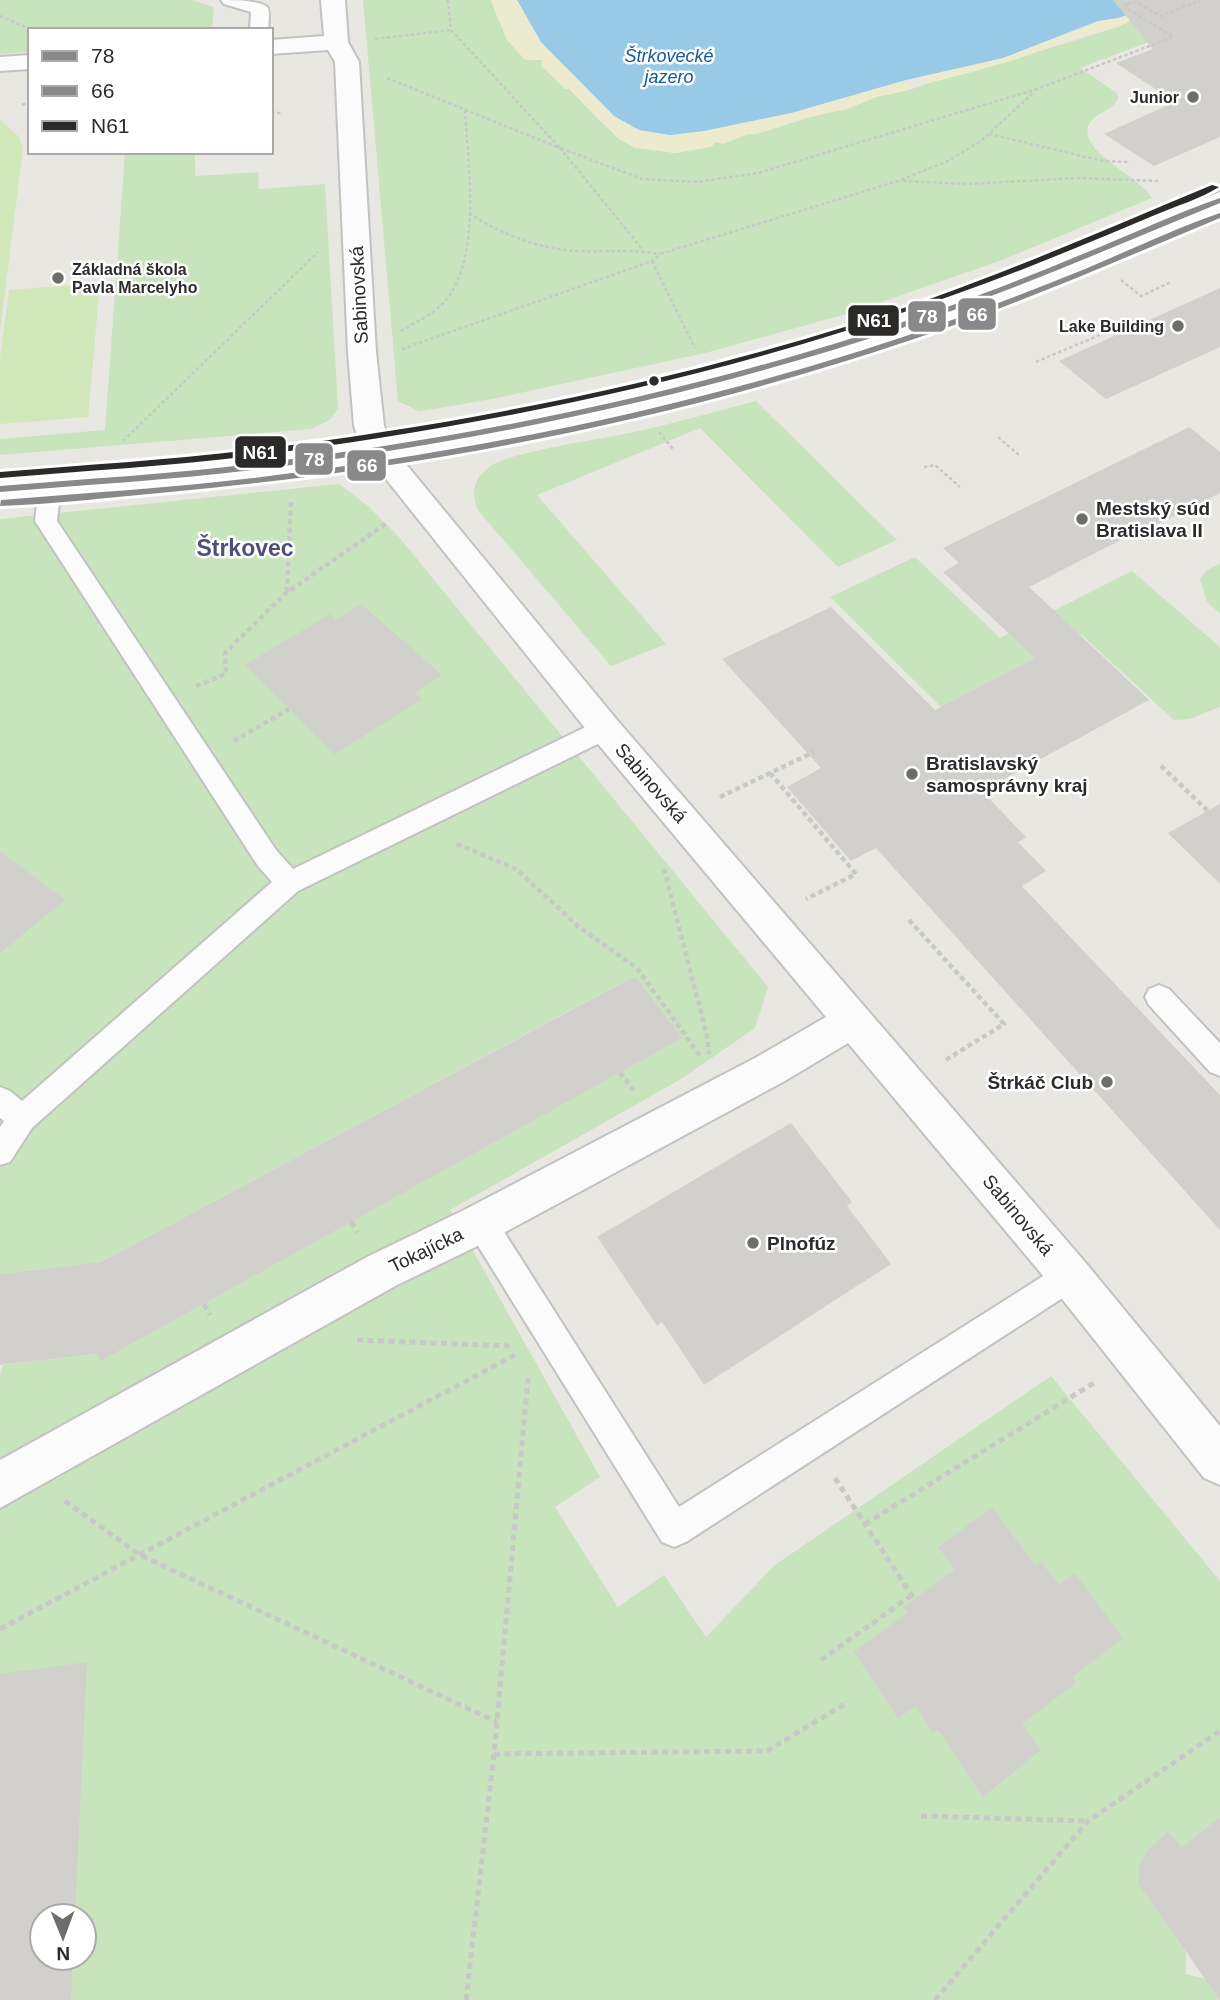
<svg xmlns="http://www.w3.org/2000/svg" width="1220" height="2000" viewBox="0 0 1220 2000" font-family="Helvetica,sans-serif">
  <rect width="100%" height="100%" fill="#e8e7e2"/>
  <g fill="#c7e4bc" fill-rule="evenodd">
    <path d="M 0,0 L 191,0 L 214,7 L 212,30 L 30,30 L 30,52 L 0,54 Z"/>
    <path d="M 363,0 L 491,0 L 499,22 L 536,58 L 542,60 L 593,114 L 619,139 L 635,148 L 675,153 L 716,142 L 723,144 L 748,134 L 756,134 L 840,108 L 847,109 L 876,97 L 909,90 L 955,74 L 962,75 L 1118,27 L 1135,18 L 1164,36 L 1080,68 L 1117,93 L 1118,98 C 1113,113 1093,111 1088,127 C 1081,153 1139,176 1152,198 L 1002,260 L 850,313 L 705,353 L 497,398 L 434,409 L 419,411 L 398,401 Z"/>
    <path d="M 125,152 L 195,152 L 195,176 L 258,172 L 259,189 L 325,184 L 338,408 L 331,419 L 312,429 L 0,455 L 0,439 L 105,430 Z"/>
    <path d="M 756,401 L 897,540 L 838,567 L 700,428 L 537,495 L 666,644 L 611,666 L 477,509 C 471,491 474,479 489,467 C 509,452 601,439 630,433 C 672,424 714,412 756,401 Z"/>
    <path d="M 339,484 L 368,506 L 398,536 L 768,987 L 755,1028 L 681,1079 L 450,1210 L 600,1477 L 555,1507 L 618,1607 L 664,1575 L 706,1637 L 775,1565 L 1051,1376 L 1220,1581 L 1220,1817 L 1182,1847 L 1168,1833 L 1149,1848 L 1139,1865 L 1139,1885 L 1186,1952 L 1186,1974 L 1206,1979 L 1220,2000 L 0,2000 L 0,1376 L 3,1365 L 96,1354 L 101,1361 L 681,1038 L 634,976 L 101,1262 L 0,1274 L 0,519 ZM 42,1916 L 84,1916 L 84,1958 L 42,1958 Z"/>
    <path d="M 915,557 L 1000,638 L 1132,571 L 1220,647 L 1220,707 L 1190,719 L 1174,720 L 1081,634 L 941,707 L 830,597 Z"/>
    <path d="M 1220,564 L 1220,613 L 1207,602 L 1200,579 L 1207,570 Z"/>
  </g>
  <g fill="#ecebd0">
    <path d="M 491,0 L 517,0 L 541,42 L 614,116 L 704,131 L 791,113 L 906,80 L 909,90 L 876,97 L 847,109 L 804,118 L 756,134 L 748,134 L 723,144 L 716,142 L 711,147 L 675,153 L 635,147 L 619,139 L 569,89 L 565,89 L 541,66 L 542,60 L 525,60 L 507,40 Z"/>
    <path d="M 1130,14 L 1135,18 L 1118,27 L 1080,36 L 1011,61 L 930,83 L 918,77 L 1003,58 L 1098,21 Z"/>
  </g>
  <g fill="#d0e7ba">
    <path d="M 0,120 L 18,136 L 23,148 L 0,332 Z"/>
    <path d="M 100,283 L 88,417 L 0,424 L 0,358 L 9,290 Z"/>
  </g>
  <path fill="#98cae8" d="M 517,0 L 1174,0 L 1118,18 L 1098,21 L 1003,58 L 906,80 L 791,113 L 704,131 L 670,135 L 639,130 L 614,116 L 541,42 Z"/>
  <g fill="#d1d0cc">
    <path d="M 1113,0 L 1220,0 L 1220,137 L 1154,166 L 1104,134 L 1175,102 L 1116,63 L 1153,49 Z"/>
    <path d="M 1220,288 L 1220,347 L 1106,399 L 1059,361 Z"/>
    <path d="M 1189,427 L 1220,452 L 1220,493 L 1142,532 L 1140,530 L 1029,587 L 1149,700 L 982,791 L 1026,837 L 1018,842 L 1046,871 L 1022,886 L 1220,1095 L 1220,1230 L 876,848 L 851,861 L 787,787 L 821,768 L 722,659 L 831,607 L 935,710 L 1035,658 L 943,572 L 959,563 L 943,548 Z"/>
    <path d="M 361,604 L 442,675 L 415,693 L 422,699 L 335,754 L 245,665 L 330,614 L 336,620 Z"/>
    <path d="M 1220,804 L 1220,884 L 1168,833 Z"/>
    <path d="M 0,851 L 65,900 L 0,953 Z"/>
    <path d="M 635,976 L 682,1038 L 101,1361 L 96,1354 L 0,1365 L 0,1274 L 101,1262 Z"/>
    <path d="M 791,1123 L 852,1202 L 847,1206 L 891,1264 L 704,1385 L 662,1322 L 657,1326 L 597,1237 Z"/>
    <path d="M 992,1507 L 1035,1565 L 1041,1562 L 1059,1585 L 1075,1573 L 1123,1638 L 1072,1677 L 1076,1683 L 1022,1724 L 1041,1750 L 983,1797 L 938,1729 L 933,1733 L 916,1706 L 898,1718 L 854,1652 L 908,1612 L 903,1607 L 955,1569 L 938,1547 Z"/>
    <path d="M 87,1662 L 75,1916 L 42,1916 L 42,1958 L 73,1958 L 71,2000 L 0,2000 L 0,1674 Z"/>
    <path d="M 1220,1817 L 1220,2000 L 1139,1885 L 1139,1865 L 1149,1848 L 1168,1832 L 1182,1847 Z"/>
  </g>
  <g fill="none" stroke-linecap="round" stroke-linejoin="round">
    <defs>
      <g id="lane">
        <path d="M 221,0 C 233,0 259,0 267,7 C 271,11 268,24 268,30 L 250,30 L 251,12 L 224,4 Z"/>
        <path d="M 50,477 L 58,480 L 61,485 L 57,521 L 276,850 L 293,869 L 596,722 L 605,719 L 614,722 L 618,729 L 614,736 L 298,891 L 32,1128 L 10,1162 L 0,1165 L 0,1127 L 4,1121 L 0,1118 L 0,1087 L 10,1091 L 22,1101 L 272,882 L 258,866 L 35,521 L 39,485 L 42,480 Z"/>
        <path d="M 1159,985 L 1169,989 L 1220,1043 L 1220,1076 L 1210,1072 L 1149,1005 L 1145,997 L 1149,989 Z"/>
        <path d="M 481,1209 L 492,1213 L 679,1507 L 1059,1266 L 1070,1261 L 1081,1266 L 1086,1276 L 1081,1286 L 686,1542 L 674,1547 L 662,1542 L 470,1233 L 466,1223 L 470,1213 Z"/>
      </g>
      <g id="street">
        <path d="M 321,0 L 345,0 L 348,42 L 359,62 L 376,352 L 384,426 L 391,446 L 617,720 L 1085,1262 L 1220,1426 L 1220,1485 L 1204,1478 L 1055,1290 L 848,1043 L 783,1082 L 496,1237 L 397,1285 L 0,1508 L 0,1460 L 367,1257 L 466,1209 L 755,1058 L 826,1017 L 593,738 L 362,449 L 354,426 L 348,352 L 335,62 L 328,50 L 271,54 L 271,40 L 324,36 Z"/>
        <path d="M 30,55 L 30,69 L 0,71 L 0,57 Z"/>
      </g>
      <path id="secondary" d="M 1220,192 L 1220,210 C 1103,258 987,309 866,347 C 666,409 460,453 253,477 C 169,487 84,493 0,500 L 0,478 L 218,460 L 361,442 L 503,418 L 645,388 L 775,355 L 891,320 L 983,287 Z"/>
    </defs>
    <use href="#lane" stroke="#c2c2c2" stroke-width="4"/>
    <use href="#street" stroke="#c2c2c2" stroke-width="4"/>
    <use href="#secondary" stroke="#c2c2c2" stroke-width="4"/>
    <g stroke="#c8c8c7" stroke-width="2.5" stroke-dasharray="3.5 2.5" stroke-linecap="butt">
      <path d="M 448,0 L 451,30 L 560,148 L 642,179 L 697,182 L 758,173 L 1037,89 L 1173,37"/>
      <path d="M 0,16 L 25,27"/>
      <path d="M 1172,36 L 1128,9 L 1125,4 L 1136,2 L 1161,16 L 1201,0"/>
      <path d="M 375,39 L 451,30"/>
      <path d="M 387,78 L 560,148 L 643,250"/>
      <path d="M 22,105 L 30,102"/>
      <path d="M 271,113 L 282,113"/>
      <path d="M 989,134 L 1103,161 L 1130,162"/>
      <path d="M 903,181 L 968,184 L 1078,178 L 1159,181"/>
      <path d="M 469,213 C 501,234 538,249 577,251 C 605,252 632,249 660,254"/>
      <path d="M 652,261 L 695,348"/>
      <path d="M 1121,280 L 1141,296 L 1171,282"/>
      <path d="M 401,331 C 416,322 434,314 446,300 C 482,255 468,165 465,110"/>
      <path d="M 402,349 L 652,261 L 660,254 L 898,181 L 948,161 L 981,141 L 1035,91"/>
      <path d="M 1036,362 L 1140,318"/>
      <path d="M 659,432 L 673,449"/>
      <path d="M 998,437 L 1020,456"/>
      <path d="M 123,441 L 318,252"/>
      <path d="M 924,467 L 935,465 L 960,487"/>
    </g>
    <g stroke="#c8c8c7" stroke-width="4.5" stroke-dasharray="5 3.5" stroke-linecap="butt">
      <path d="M 287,592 L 291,499"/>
      <path d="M 196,686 L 226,674 L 225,653 L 286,593 L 387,523"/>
      <path d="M 234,741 L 289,709"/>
      <path d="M 1161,766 L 1208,811"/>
      <path d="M 770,773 L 856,874 L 806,899"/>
      <path d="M 720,797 L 814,752"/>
      <path d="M 457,844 L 516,869 L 579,927 L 637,968 L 701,1057"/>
      <path d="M 664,869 L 707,1036 L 709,1054"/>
      <path d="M 909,920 L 1004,1024 L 944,1061"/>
      <path d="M 620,1073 L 635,1092"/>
    </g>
    <g stroke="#c8c8c7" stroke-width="5" stroke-dasharray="6 4.5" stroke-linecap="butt">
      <path d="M 351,1222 L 358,1232"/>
      <path d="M 204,1304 L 210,1315"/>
      <path d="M 357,1340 L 509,1346"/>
      <path d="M 835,1478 L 914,1599"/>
      <path d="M 65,1501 L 140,1555 L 497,1722"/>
      <path d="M 865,1524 L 1094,1383"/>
      <path d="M 0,1629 L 515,1355"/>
      <path d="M 821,1660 L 912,1595"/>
      <path d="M 494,1754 L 767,1751 L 848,1702"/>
      <path d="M 921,1816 L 1087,1821"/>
      <path d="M 466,2000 L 494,1754 L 528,1378"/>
      <path d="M 935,2000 L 1088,1821 L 1220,1731"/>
    </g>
    <use href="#lane" fill="#fcfbfb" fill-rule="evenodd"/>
    <use href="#street" fill="#fcfbfb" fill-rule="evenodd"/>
    <use href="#secondary" fill="#fcfbfb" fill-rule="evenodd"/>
    <defs>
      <path id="bus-1" d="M 1220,198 L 1220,203 C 1115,246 1010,292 902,328 C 691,398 472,443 253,470 C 169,480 84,485 0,492 L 0,486 C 84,479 169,474 253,464 C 456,440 658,399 853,338 C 932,314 1009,285 1085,253 C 1130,235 1174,214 1220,198 Z"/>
      <path id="bus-2" d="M 1220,213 L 1220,218 C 1117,261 1014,306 908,341 C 670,421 420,469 170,492 C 114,497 57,504 0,506 L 1,500 C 85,493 169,488 253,478 C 458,454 663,413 860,351 C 936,327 1011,299 1085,269 C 1130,250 1174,229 1220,213 Z"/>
      <path id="bus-3" d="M 1212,185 L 1219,187 C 1200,199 1176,206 1155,215 C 1112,233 1069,251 1026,268 C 778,365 516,423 252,456 C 169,466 84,471 0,478 L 0,472 C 84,465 168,460 251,450 C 453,426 654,386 848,326 C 973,288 1092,235 1212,185 Z"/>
    </defs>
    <use href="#bus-1" stroke="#fff" stroke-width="6"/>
    <use href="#bus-2" stroke="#fff" stroke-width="6"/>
    <use href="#bus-3" stroke="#fff" stroke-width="6"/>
    <use href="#bus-1" fill="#898989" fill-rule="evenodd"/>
    <use href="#bus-2" fill="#898989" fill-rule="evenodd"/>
    <use href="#bus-3" fill="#2b2a29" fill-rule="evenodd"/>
  </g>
  <g fill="#6d6d6b" stroke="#fff" stroke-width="2.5">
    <circle cx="1193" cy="97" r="7"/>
    <circle cx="58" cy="278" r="7"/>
    <circle cx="1178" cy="326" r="7"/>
    <circle cx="1082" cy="519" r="7"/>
    <circle cx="912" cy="774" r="7"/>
    <circle cx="1107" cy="1082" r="7"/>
    <circle cx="753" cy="1243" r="7"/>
  </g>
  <circle fill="#2b2b2b" stroke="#fff" stroke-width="2.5" cx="654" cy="381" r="6"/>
  <g text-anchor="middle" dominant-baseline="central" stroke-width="5" stroke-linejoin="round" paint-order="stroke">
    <g font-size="16" font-weight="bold" fill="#2b2b2b" stroke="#fff" text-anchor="end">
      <text x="1179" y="97">Junior</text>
      <text x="72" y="269" text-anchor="start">Základná škola<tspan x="72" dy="18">Pavla Marcelyho</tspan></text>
      <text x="1164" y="326">Lake Building</text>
    </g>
    <g font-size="18" font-style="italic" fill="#135a97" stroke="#fff">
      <text x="669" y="56">Štrkovecké<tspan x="669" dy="21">jazero</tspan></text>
    </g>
    <g font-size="19" fill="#2b2b2b" stroke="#fff">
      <text transform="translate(359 295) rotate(-93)">Sabinovská</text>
      <text transform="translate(651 783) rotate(49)">Sabinovská</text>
      <text transform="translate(1018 1215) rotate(50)">Sabinovská</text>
      <text transform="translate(426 1250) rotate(-26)">Tokajícka</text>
    </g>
    <g font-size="19" font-weight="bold" fill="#2b2b2b" stroke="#fff" text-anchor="start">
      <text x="1096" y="508">Mestský súd<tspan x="1096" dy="22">Bratislava II</tspan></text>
      <text x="926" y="763">Bratislavský<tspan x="926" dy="22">samosprávny kraj</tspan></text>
      <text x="1093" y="1082" text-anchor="end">Štrkáč Club</text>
      <text x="767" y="1243">Plnofúz</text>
    </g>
    <g font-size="23" font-weight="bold" fill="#4d507a" stroke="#fff">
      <text x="245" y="548">Štrkovec</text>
    </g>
  </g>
  <g stroke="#fff" stroke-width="2.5">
    <rect x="957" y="297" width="40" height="34" rx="7" fill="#898989"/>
    <rect x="907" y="300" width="40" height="33" rx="7" fill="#898989"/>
    <rect x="847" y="304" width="53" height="33" rx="7" fill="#2b2a29"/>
    <rect x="234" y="435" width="53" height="34" rx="7" fill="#2b2a29"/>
    <rect x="294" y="442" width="40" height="34" rx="7" fill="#898989"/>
    <rect x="346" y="449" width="41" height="33" rx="7" fill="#898989"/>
  </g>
  <g font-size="19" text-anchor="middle" font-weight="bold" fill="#fff">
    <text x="977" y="321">66</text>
    <text x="927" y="323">78</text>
    <text x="874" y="327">N61</text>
    <text x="260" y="459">N61</text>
    <text x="314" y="466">78</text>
    <text x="367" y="472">66</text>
  </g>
  <rect x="28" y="28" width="245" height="126" fill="#ffffff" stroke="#aaaaaa" stroke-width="2"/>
  <rect x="42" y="51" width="35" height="10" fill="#898989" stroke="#aaaaaa" stroke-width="2"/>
  <text x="91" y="63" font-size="21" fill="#2b2b2b">78</text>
  <rect x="42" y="86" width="35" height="10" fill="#898989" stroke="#aaaaaa" stroke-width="2"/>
  <text x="91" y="98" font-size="21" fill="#2b2b2b">66</text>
  <rect x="42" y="121" width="35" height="10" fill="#2b2a29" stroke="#aaaaaa" stroke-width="2"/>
  <text x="91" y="133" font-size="21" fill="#2b2b2b">N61</text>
  <g transform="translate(63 1937) rotate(179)"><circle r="33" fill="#ffffff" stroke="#aaaaaa" stroke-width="2"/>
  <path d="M0-5L12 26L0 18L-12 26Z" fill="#6d6d6b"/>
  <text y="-10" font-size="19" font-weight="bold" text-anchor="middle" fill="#2b2b2b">N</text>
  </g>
</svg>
